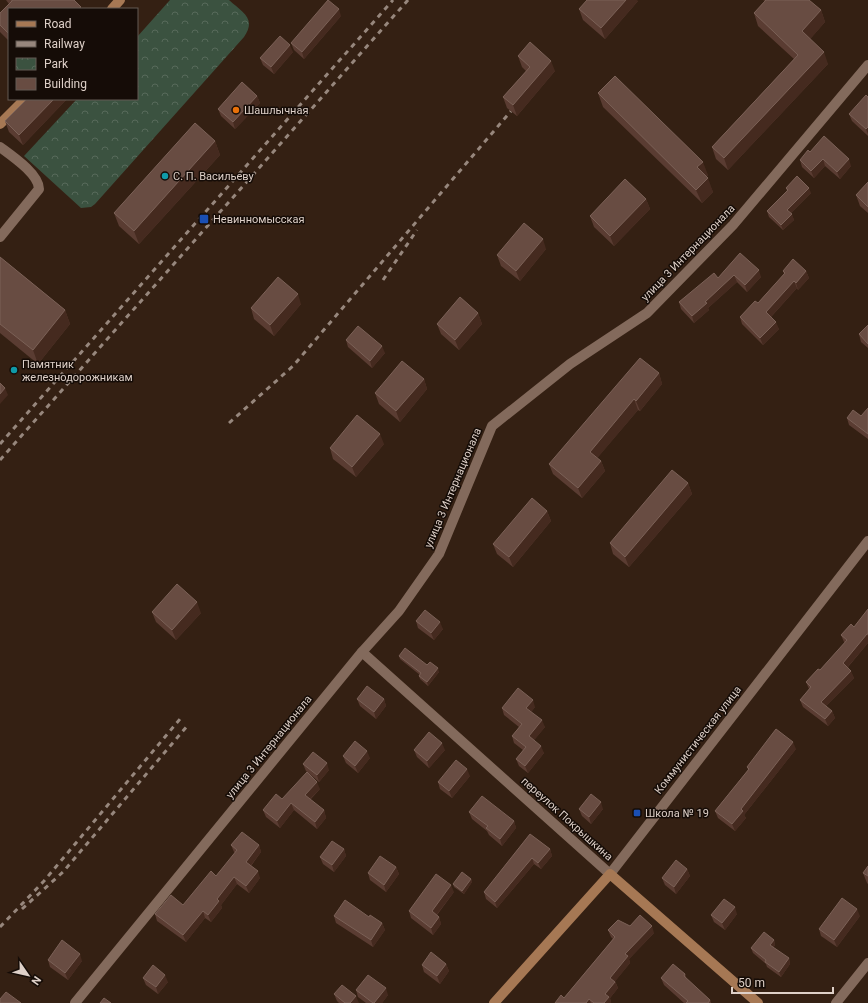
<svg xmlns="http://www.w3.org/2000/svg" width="868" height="1003" viewBox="0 0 868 1003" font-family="Roboto,sans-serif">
  <defs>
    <pattern id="park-crowns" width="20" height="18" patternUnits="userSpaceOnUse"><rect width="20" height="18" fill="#3b5240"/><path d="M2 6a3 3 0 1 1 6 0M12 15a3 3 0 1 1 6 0" fill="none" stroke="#576a5a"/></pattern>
  </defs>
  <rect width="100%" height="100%" fill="#342013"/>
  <path fill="url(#park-crowns)" d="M 170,0 L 229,0 C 242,12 257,18 244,37 L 95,204 L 91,207 L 81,208 L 24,156 L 77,99 L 137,99 L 137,37 Z"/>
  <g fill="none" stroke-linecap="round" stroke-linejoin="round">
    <g stroke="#836a5c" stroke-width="10">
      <path d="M 0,147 C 12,156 39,174 39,189 L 0,237"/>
      <path d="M 362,652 L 610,874 L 868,541"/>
      <path d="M 75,1003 L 362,652 L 399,611 L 439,554 L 492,426 L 570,364 L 647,313 L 733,225 L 868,65"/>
      <path d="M 836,1003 L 868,963"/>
    </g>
    <g stroke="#a67854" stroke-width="10">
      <path d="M 112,9 L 120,0"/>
      <path d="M 0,124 L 25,99"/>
      <path d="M 494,1003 L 610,874 L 758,1003"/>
    </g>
    <g stroke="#97877d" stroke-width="3" stroke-dasharray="5 5" stroke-linecap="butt">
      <path d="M 383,280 L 417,230"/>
      <path d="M 229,423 L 293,366 L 511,111"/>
      <path d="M 0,444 L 393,0"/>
      <path d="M 0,460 L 408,0"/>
      <path d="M 22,909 L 63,872 L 188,725"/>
      <path d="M 0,927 L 44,881 L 180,719"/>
    </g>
  </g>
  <g fill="#5a3c32">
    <path d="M 6,0 L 74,0 L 9,9 L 9,41 L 0,32 L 0,13 L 9,4 Z"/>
    <path d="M 763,0 L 809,0 L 821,10 L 825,22 L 810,39 L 828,64 L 728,170 L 716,159 L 712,147 L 794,59 L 758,26 L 754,13 L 765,1 Z"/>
    <path d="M 638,1 L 605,39 L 583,20 L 579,9 Z"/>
    <path d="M 341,16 L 304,59 L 294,50 L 291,43 Z"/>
    <path d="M 293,52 L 274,74 L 263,65 L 260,58 Z"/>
    <path d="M 518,56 L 555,71 L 517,116 L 507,108 L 503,97 L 526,71 L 522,67 Z"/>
    <path d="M 598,93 L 708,175 L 706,177 L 713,192 L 702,203 L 603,107 Z"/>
    <path d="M 257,96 L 260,103 L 235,129 L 221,116 L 218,109 Z"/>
    <path d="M 868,97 L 868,136 L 852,121 L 849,114 Z"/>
    <path d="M 27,99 L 67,99 L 23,145 L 9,132 L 5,121 Z"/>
    <path d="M 215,141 L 220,155 L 139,244 L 119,226 L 114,213 Z"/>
    <path d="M 810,152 L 851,166 L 840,179 L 825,166 L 814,178 L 802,167 L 800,160 Z"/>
    <path d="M 868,182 L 868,213 L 860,206 L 856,195 Z"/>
    <path d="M 786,188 L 811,193 L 791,213 L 794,220 L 783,230 L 769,217 L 767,211 L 787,191 Z"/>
    <path d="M 646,199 L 650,209 L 614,246 L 594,227 L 590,216 Z"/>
    <path d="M 546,249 L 520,281 L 501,266 L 497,255 Z"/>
    <path d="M 740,253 L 761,277 L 747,292 L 737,282 L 708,308 L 709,310 L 694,323 L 681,309 L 679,302 L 718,278 Z"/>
    <path d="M 0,257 L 65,310 L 70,324 L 38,364 L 0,333 Z"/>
    <path d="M 783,271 L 806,271 L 809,278 L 798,290 L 797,288 L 771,317 L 779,329 L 763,345 L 742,324 L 740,317 L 758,303 L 784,274 Z"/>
    <path d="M 301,304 L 274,336 L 254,319 L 251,308 Z"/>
    <path d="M 478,313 L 482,324 L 459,350 L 441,334 L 437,324 Z"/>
    <path d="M 868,325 L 868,348 L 861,342 L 859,334 Z"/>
    <path d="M 346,340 L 385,353 L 372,368 L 348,347 Z"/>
    <path d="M 659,373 L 662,384 L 640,411 L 638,410 L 597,458 L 601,461 L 605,471 L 582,498 L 553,474 L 549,464 Z"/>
    <path d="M 424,379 L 427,389 L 400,422 L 379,404 L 375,393 Z"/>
    <path d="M 868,408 L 868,439 L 849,425 L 847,418 L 861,416 Z"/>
    <path d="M 384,444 L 356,477 L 333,459 L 330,448 Z"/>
    <path d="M 688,483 L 692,494 L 629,567 L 613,554 L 610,543 Z"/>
    <path d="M 547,511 L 551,521 L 513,567 L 497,554 L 493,544 Z"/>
    <path d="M 868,609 L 868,643 L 848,667 L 854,678 L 826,706 L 832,711 L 835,718 L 828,726 L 803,707 L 800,700 L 809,689 L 806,682 L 820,670 L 845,643 L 844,642 L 841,635 L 854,627 Z"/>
    <path d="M 152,612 L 201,613 L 176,640 L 156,622 Z"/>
    <path d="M 416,621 L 443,629 L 434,640 L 418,628 Z"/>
    <path d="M 399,656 L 427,665 L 439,672 L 428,686 L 420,679 L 419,676 L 420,675 L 400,659 Z"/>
    <path d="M 357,699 L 384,699 L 386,706 L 376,719 L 360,706 Z"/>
    <path d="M 535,707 L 531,712 L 545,727 L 534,740 L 544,753 L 528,773 L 519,766 L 516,759 L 523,750 L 514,743 L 512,736 L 519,727 L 504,715 L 502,708 Z"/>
    <path d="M 796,749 L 744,815 L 746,818 L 735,831 L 718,818 L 715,811 L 748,770 L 747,767 Z"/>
    <path d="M 414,750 L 445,750 L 429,768 L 417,757 Z"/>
    <path d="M 343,756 L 370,758 L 358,773 L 346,763 Z"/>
    <path d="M 303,764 L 329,770 L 319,782 L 306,771 Z"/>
    <path d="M 470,776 L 452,798 L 440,789 L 438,782 Z"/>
    <path d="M 320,789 L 310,800 L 324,810 L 326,818 L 317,829 L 294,810 L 280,828 L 266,817 L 263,810 Z"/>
    <path d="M 579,809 L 603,809 L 591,824 L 582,816 Z"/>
    <path d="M 469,812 L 514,821 L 516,828 L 502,846 L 489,835 L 487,831 L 472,819 Z"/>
    <path d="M 530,834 L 550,849 L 552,856 L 541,869 L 534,864 L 497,908 L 486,899 L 484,892 Z"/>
    <path d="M 231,845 L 259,845 L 261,852 L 251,866 L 260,878 L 249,893 L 237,884 L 221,905 L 222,908 L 211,922 L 205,918 L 186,942 L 157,921 L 155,914 L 183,905 L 216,876 L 235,853 L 234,852 Z"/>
    <path d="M 344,849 L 346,856 L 334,872 L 323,864 L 320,857 Z"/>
    <path d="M 868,866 L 868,884 L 867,883 L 863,873 Z"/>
    <path d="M 396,867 L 399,874 L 386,892 L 370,880 L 368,873 Z"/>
    <path d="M 687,869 L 690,876 L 676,894 L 665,885 L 662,878 Z"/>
    <path d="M 471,879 L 472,882 L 464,894 L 454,887 L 453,884 Z"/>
    <path d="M 454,892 L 437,915 L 439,917 L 441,924 L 433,935 L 411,918 L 409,911 Z"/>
    <path d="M 737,914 L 725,930 L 714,922 L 711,915 Z"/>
    <path d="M 334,916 L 369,917 L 382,923 L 385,930 L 373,947 L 336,923 Z"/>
    <path d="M 860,916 L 837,947 L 821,936 L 819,929 Z"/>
    <path d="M 630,926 L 654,933 L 629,959 L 630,963 L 615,981 L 618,988 L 610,998 L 611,1003 L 555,1003 L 564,998 L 613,939 L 611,937 L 608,930 Z"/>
    <path d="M 774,940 L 775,945 L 773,948 L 789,958 L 790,964 L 781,977 L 767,967 L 766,964 L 753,953 L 751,948 Z"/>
    <path d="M 48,960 L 82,961 L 68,980 L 50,967 Z"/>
    <path d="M 446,964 L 449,971 L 440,984 L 424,972 L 422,965 Z"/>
    <path d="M 685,974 L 687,980 L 710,1000 L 711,1003 L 684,1003 L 664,985 L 661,978 Z"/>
    <path d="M 143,978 L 168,982 L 158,994 L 146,985 Z"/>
    <path d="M 356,990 L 388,995 L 382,1003 L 366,1003 L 358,997 Z"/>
    <path d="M 334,994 L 359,1003 L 339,1003 L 337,1001 Z"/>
  </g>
  <g fill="#452a1f">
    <path d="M 626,0 L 637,0 L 638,1 L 605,39 L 601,28 Z"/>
    <path d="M 339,9 L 341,16 L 304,59 L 302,52 Z"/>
    <path d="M 821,10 L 825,22 L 806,44 L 802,31 Z"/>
    <path d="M 290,45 L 293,52 L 274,74 L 271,67 Z"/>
    <path d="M 824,52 L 828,64 L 728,170 L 724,158 Z"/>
    <path d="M 551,61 L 555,71 L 517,116 L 513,105 Z"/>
    <path d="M 257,96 L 260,103 L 235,129 L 233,122 Z"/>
    <path d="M 54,99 L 67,99 L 23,145 L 19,135 Z"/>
    <path d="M 868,127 L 868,134 L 866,129 Z"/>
    <path d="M 215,141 L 220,155 L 139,244 L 134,231 Z"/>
    <path d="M 823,159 L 825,166 L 814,178 L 811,171 Z"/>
    <path d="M 849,159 L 851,166 L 840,179 L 837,172 Z"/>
    <path d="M 703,162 L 708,175 L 702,181 L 697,167 Z"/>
    <path d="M 708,178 L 713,192 L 702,203 L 696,190 Z"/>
    <path d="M 809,188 L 811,193 L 789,215 L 787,210 Z"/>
    <path d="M 646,199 L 650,209 L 614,246 L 610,236 Z"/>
    <path d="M 792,214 L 794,220 L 783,230 L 781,225 Z"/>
    <path d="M 543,239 L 546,249 L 520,281 L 516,271 Z"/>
    <path d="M 759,270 L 761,277 L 747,292 L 745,285 Z"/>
    <path d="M 806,271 L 809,278 L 798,290 L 796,283 Z"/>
    <path d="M 734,275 L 737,282 L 708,308 L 709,310 L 694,323 L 692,316 L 705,302 Z"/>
    <path d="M 794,281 L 797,288 L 769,319 L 766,312 Z"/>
    <path d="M 298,294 L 301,304 L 274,336 L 270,325 Z"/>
    <path d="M 65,310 L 70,324 L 38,364 L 33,350 Z"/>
    <path d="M 478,313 L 482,324 L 459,350 L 455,340 Z"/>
    <path d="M 776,322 L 779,329 L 763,345 L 760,338 Z"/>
    <path d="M 382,346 L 385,353 L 372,368 L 370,361 Z"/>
    <path d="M 659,373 L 662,384 L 640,411 L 636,401 Z"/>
    <path d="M 424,379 L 427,389 L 400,422 L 396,411 Z"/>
    <path d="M 5,388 L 8,395 L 0,404 L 0,394 Z"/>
    <path d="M 634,399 L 638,410 L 594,462 L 590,452 Z"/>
    <path d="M 380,434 L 384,444 L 356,477 L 352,467 Z"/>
    <path d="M 601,461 L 605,471 L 582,498 L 578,488 Z"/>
    <path d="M 688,483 L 692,494 L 629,567 L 625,557 Z"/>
    <path d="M 547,511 L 551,521 L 513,567 L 509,557 Z"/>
    <path d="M 197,602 L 201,613 L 176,640 L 172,630 Z"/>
    <path d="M 440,622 L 443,629 L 434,640 L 431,633 Z"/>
    <path d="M 867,634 L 868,636 L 868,643 L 845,670 L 843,663 Z"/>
    <path d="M 438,668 L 439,672 L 428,686 L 427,682 Z"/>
    <path d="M 851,671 L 854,678 L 823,709 L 821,702 Z"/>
    <path d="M 384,699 L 386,706 L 376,719 L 374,712 Z"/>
    <path d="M 533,700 L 535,707 L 529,715 L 526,708 Z"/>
    <path d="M 832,711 L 835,718 L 828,726 L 825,719 Z"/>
    <path d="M 542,720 L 545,727 L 532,743 L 529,736 Z"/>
    <path d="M 793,742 L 796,749 L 744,815 L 746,818 L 735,831 L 732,824 L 741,809 Z"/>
    <path d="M 442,743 L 445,750 L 429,768 L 427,761 Z"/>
    <path d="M 541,746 L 544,753 L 528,773 L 525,766 Z"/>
    <path d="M 367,751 L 370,758 L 358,773 L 355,766 Z"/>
    <path d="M 327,763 L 329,770 L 319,782 L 317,775 Z"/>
    <path d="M 467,769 L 470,776 L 452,798 L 449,791 Z"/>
    <path d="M 317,782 L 320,789 L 307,802 L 305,795 Z"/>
    <path d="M 601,802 L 603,809 L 591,824 L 589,817 Z"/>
    <path d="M 291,803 L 294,810 L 280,828 L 277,821 Z"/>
    <path d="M 324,810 L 326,818 L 317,829 L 315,822 Z"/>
    <path d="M 514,821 L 516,828 L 502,846 L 500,839 Z"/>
    <path d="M 259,845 L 261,852 L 248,869 L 246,862 Z"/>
    <path d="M 344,849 L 346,856 L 334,872 L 332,865 Z"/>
    <path d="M 550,849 L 552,856 L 541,869 L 538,863 Z"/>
    <path d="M 532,858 L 534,864 L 497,908 L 495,902 Z"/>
    <path d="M 396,867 L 399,874 L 386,892 L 384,885 Z"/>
    <path d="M 687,869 L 690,876 L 676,894 L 674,887 Z"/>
    <path d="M 258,871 L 260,878 L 249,893 L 246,886 Z"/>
    <path d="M 234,877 L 237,884 L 221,905 L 222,908 L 211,922 L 208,915 L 217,899 Z"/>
    <path d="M 471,879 L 472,882 L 464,894 L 462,891 Z"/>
    <path d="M 451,885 L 454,892 L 434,918 L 432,911 Z"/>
    <path d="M 735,907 L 737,914 L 725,930 L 722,923 Z"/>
    <path d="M 857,909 L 860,916 L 837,947 L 834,940 Z"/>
    <path d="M 203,911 L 205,918 L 186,942 L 183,935 Z"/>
    <path d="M 439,917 L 441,924 L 433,935 L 431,928 Z"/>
    <path d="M 382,923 L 385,930 L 373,947 L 371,940 Z"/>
    <path d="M 652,926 L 654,933 L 629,959 L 630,963 L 613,984 L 610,978 L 625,954 Z"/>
    <path d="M 774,940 L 775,945 L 771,950 L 770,945 Z"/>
    <path d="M 80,954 L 82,961 L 68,980 L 65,973 Z"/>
    <path d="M 789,958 L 790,964 L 781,977 L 779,972 Z"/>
    <path d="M 446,964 L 449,971 L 440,984 L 437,976 Z"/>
    <path d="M 165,975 L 168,982 L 158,994 L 156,987 Z"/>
    <path d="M 615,982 L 618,988 L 610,998 L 611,1003 L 604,1003 L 605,994 Z"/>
    <path d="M 386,988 L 388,995 L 382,1003 L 374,1003 Z"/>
    <path d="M 356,996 L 359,1003 L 350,1003 Z"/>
    <path d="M 589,999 L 591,1003 L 586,1003 Z"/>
  </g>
  <g fill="#684c42" stroke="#7b6157">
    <path d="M 12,0 L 74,0 L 81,7 L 78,9 L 9,9 L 9,34 L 0,25 L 0,13 L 12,1 Z"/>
    <path d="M 328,0 L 339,9 L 302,52 L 291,43 Z"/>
    <path d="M 587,0 L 626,0 L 601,28 L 579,9 Z"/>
    <path d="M 766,0 L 809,0 L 821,10 L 802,31 L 824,52 L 724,158 L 712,147 L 798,55 L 754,13 Z"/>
    <path d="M 280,36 L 290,45 L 271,67 L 260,58 Z"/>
    <path d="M 530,42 L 551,61 L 513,105 L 503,97 L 530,67 L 518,56 Z"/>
    <path d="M 615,76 L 703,162 L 697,167 L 708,178 L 696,190 L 598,93 Z"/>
    <path d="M 242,82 L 257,96 L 233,122 L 218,109 Z"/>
    <path d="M 866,95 L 868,97 L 868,127 L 866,129 L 849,114 Z"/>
    <path d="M 27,99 L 54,99 L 19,135 L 5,121 Z"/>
    <path d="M 195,123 L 215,141 L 134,231 L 114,213 Z"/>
    <path d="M 824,136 L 849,159 L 837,172 L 823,159 L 811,171 L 800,160 L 808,150 L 810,152 Z"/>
    <path d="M 797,176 L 809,188 L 787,210 L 792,214 L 781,225 L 767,211 L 788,190 L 786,188 Z"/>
    <path d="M 625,179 L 646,199 L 610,236 L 590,216 Z"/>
    <path d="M 868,182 L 868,207 L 856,195 Z"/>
    <path d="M 524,223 L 543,239 L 516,271 L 497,255 Z"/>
    <path d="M 740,253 L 759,270 L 745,285 L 734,275 L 705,302 L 707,303 L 692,316 L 679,302 L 714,273 L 718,278 Z"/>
    <path d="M 0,257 L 65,310 L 33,350 L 0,324 Z"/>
    <path d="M 793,259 L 806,271 L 796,283 L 794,281 L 766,312 L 776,322 L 760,338 L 740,317 L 755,301 L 758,303 L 785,273 L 783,271 Z"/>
    <path d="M 278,277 L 298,294 L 270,325 L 251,308 Z"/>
    <path d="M 460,297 L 478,313 L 455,340 L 437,324 Z"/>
    <path d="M 868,325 L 868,344 L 859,334 Z"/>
    <path d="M 358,326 L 382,346 L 370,361 L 346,340 Z"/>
    <path d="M 640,358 L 659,373 L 636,401 L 634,399 L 590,452 L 601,461 L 578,488 L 549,464 Z"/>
    <path d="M 402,361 L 424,379 L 396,411 L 375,393 Z"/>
    <path d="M 0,383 L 5,388 L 0,394 Z"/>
    <path d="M 868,408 L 868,434 L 847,418 L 853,410 L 861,416 Z"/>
    <path d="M 357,415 L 380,434 L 352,467 L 330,448 Z"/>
    <path d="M 672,470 L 688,483 L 625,557 L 610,543 Z"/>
    <path d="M 532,498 L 547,511 L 509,557 L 493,544 Z"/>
    <path d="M 177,584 L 197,602 L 172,630 L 152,612 Z"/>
    <path d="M 868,609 L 868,634 L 867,634 L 843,663 L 851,671 L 821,702 L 832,711 L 825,719 L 800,700 L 811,687 L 806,682 L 818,669 L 820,670 L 847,640 L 841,635 L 851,624 L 854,627 Z"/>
    <path d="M 425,610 L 440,622 L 431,633 L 416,621 Z"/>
    <path d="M 405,648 L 427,665 L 430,662 L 438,668 L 427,682 L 419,676 L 421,673 L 399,656 Z"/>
    <path d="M 367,686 L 384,699 L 374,712 L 357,699 Z"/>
    <path d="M 518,688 L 533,700 L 526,708 L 542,720 L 529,736 L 541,746 L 525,766 L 516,759 L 526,747 L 512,736 L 522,724 L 502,708 Z"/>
    <path d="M 776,729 L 793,742 L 741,809 L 743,811 L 732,824 L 715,811 L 749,769 L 747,767 Z"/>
    <path d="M 429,732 L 442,743 L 427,761 L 414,750 Z"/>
    <path d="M 355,741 L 367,751 L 355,766 L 343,756 Z"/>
    <path d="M 313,752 L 327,763 L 317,775 L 303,764 Z"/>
    <path d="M 456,760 L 467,769 L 449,791 L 438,782 Z"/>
    <path d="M 307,772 L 317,782 L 305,795 L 324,810 L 315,822 L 291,803 L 277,821 L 263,810 L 276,794 L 282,799 Z"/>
    <path d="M 591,794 L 601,802 L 589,817 L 579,809 Z"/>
    <path d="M 482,796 L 514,821 L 500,839 L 486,828 L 488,826 L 469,812 Z"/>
    <path d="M 242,832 L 259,845 L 246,862 L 258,871 L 246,886 L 234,877 L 217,899 L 219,901 L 208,915 L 203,911 L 183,935 L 155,914 L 171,895 L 183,905 L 211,871 L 216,876 L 237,850 L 231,845 Z"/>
    <path d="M 530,834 L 550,849 L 538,863 L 532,858 L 495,902 L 484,892 Z"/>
    <path d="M 332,841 L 344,849 L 332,865 L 320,857 Z"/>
    <path d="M 380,856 L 396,867 L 384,885 L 368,873 Z"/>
    <path d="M 676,860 L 687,869 L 674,887 L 662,878 Z"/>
    <path d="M 868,866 L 868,876 L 863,873 Z"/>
    <path d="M 462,872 L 471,879 L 462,891 L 453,884 Z"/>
    <path d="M 436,874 L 451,885 L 432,911 L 439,917 L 431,928 L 409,911 Z"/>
    <path d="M 842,898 L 857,909 L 834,940 L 819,929 Z"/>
    <path d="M 724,899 L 735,907 L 722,923 L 711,915 Z"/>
    <path d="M 345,900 L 369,917 L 370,915 L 382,923 L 371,940 L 334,916 Z"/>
    <path d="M 640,915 L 652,926 L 625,954 L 628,956 L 610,978 L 615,982 L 605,994 L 609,997 L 604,1003 L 594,1003 L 589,999 L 586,1003 L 555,1003 L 561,995 L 564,998 L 615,937 L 608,930 L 618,920 L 630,926 Z"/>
    <path d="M 764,932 L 774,940 L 770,945 L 789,958 L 779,972 L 765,962 L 766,960 L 751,948 Z"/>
    <path d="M 62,940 L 80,954 L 65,973 L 48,960 Z"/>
    <path d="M 431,952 L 446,964 L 437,976 L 422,965 Z"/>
    <path d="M 673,964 L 685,974 L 684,976 L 710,1000 L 708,1003 L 686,1003 L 688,1001 L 661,978 Z"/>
    <path d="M 153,965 L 165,975 L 156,987 L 143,978 Z"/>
    <path d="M 368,975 L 386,988 L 374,1003 L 373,1003 L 356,990 Z"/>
    <path d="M 342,985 L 356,996 L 350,1003 L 345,1003 L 334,994 Z"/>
    <path d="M 6,992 L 21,1003 L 0,1003 L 0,999 Z"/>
    <path d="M 104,998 L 111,1003 L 100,1003 Z"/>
  </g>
  <circle fill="#e8710a" stroke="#150c07" stroke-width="1.5" cx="236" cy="110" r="4"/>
  <g fill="#0f9aa8" stroke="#150c07" stroke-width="1.5">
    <circle cx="165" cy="176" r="4"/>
    <circle cx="14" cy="370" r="4"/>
  </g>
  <g fill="#1a4fb4" stroke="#150c07" stroke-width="1.5">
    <rect x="199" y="214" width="10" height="10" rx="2"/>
    <rect x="633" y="809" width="8" height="8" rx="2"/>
  </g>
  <g text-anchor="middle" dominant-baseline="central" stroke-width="3" stroke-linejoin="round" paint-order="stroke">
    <g font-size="11" fill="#ded0c8" stroke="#150c07" text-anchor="start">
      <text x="244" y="110">Шашлычная</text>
      <text x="173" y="176">С. П. Васильеву</text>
      <text x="213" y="219">Невинномысская</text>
      <text x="22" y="364">Памятник<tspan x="22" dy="13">железнодорожникам</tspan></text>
      <text x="645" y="813">Школа № 19</text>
    </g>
    <g font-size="11" fill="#ded0c8" stroke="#150c07">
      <text transform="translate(688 253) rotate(-46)">улица 3 Интернационала</text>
      <text transform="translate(453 488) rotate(-67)">улица 3 Интернационала</text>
      <text transform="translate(698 740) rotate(-52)">Коммунистическая улица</text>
      <text transform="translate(269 747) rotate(-51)">улица 3 Интернационала</text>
      <text transform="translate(567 819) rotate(42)">переулок Покрышкина</text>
    </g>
  </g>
  <rect x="8" y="8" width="130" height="92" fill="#150c07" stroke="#655a54"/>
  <rect x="16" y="21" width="20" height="6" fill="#a67854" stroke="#655a54"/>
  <text x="44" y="28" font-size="12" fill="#ded0c8">Road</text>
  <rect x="16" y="41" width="20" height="6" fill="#97877d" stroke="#655a54"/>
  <text x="44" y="48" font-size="12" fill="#ded0c8">Railway</text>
  <rect x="16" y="58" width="20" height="12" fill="url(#park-crowns)" stroke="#655a54"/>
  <text x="44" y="68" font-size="12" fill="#ded0c8">Park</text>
  <rect x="16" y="78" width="20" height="12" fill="#684c42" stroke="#655a54"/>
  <text x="44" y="88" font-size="12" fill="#ded0c8">Building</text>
  <g transform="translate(28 975) rotate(124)" stroke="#150c07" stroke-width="3" paint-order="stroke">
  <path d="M0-3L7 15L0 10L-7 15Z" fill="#ded0c8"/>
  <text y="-6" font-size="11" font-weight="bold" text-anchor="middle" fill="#ded0c8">N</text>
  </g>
  <path d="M732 987v6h101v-6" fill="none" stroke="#ded0c8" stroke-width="2"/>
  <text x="738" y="987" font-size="12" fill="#ded0c8" stroke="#150c07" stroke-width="3" paint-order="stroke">50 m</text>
</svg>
